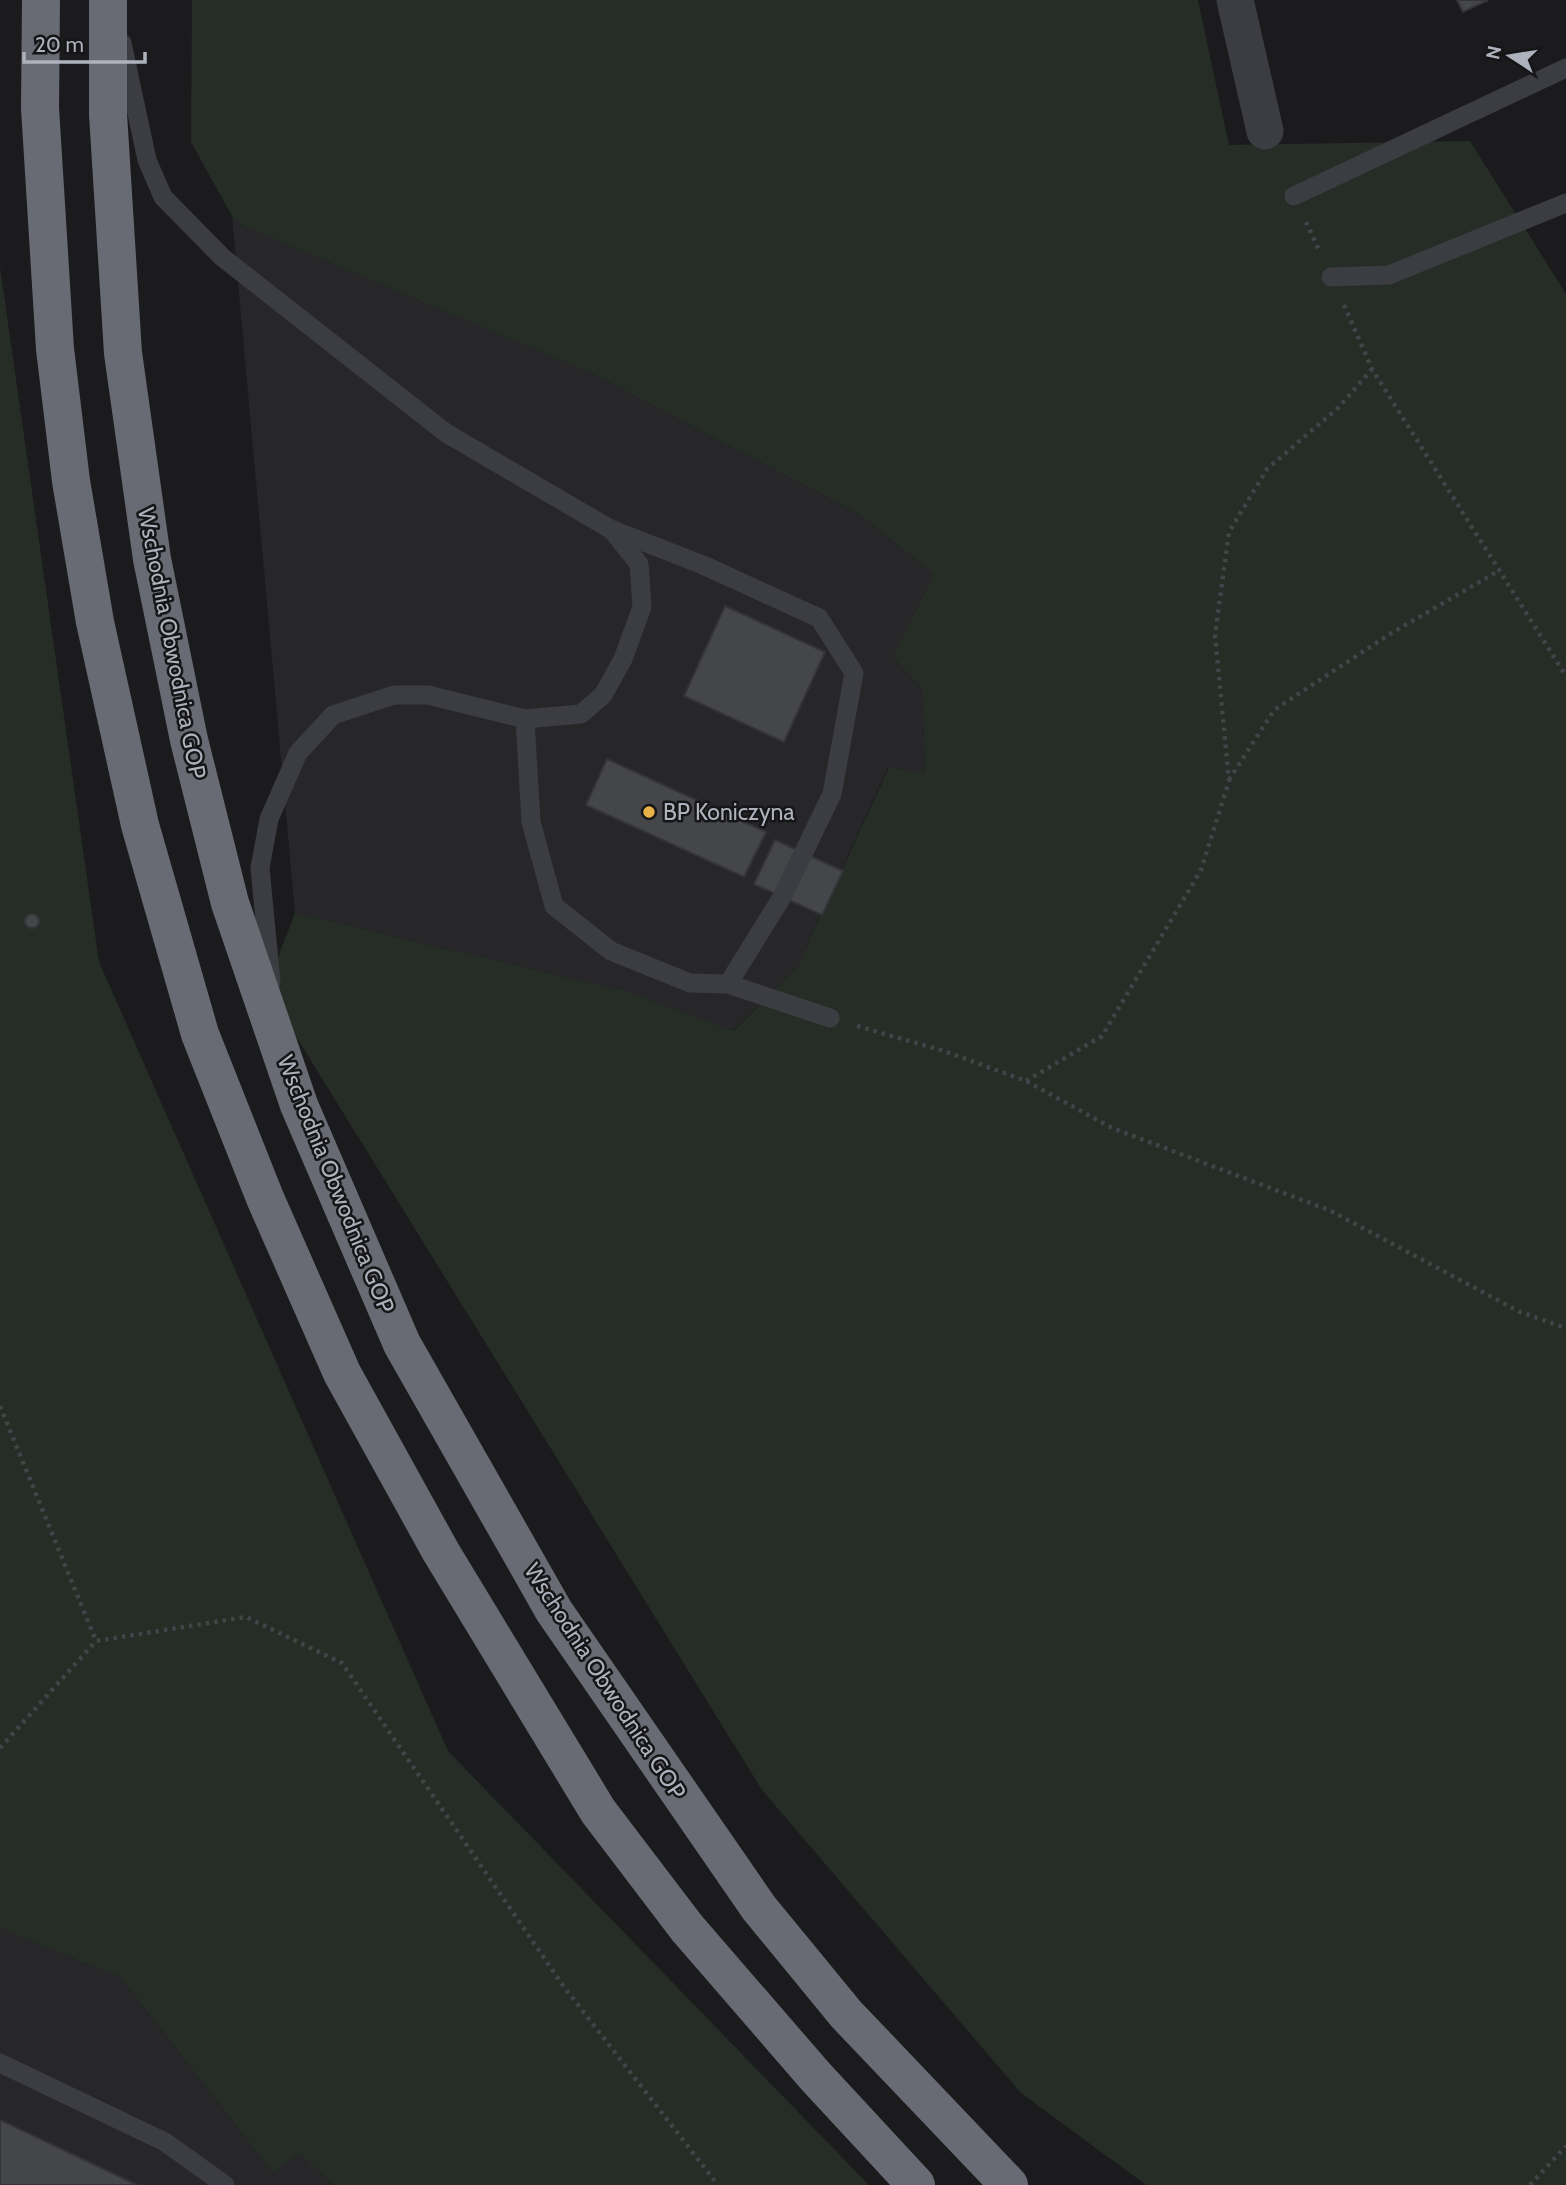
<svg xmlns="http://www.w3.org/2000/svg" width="1566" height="2185" viewBox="0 0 1566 2185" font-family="Cabin,sans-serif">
  <rect width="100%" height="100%" fill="#1b1b1d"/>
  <g fill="#27272a">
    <path d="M 232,216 L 243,226 L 595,375 L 859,514 L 934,574 L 892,657 L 922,688 L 925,773 L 888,767 L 798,966 L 733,1031 L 626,991 L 295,913 Z"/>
    <path d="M 0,1928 L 121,1978 L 273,2173 L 299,2152 L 334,2185 L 0,2185 Z"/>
  </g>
  <g fill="#252d26">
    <path d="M 192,0 L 1198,0 L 1229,145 L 1470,141 L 1566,294 L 1566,2185 L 1146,2185 L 1021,2093 L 762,1790 L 266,988 L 295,913 L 626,991 L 734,1031 L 798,966 L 889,767 L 925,773 L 922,688 L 892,657 L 934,574 L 859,514 L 595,375 L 243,226 L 232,216 L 191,142 Z"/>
    <path d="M 0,267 L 99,962 L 448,1751 L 869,2185 L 334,2185 L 299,2153 L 273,2173 L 121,1978 L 0,1928 Z"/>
  </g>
  <g fill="#45464a" stroke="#353539" stroke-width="2">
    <path d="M 1457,0 L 1488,0 L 1463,12 Z"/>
    <path d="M 725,606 L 825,652 L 784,742 L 684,696 Z"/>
    <path d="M 607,759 L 766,832 L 744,877 L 586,805 Z"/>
    <path d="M 775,840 L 843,871 L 822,915 L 754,884 Z"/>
    <circle cx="32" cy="921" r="7"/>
    <path d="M 0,2120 L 137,2185 L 0,2185 Z"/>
  </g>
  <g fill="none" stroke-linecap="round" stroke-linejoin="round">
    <g stroke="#424449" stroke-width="4.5" stroke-dasharray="3.5 5" stroke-linecap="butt">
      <path d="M 1306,222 L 1320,252"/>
      <path d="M 1344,305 L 1372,369 L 1566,676"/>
      <path d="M 1229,780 L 1274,710 L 1390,634 L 1500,570"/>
      <path d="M 857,1026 L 944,1051 L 1026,1081 L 1112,1128 L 1331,1211 L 1520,1312 L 1566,1328"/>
      <path d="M 1026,1081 L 1102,1036 L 1201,870 L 1229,781 L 1215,635 L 1229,532 L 1267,469 L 1338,408 L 1372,369"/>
      <path d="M 0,1406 L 96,1641"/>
      <path d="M 0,1748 L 96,1641 L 246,1617 L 342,1663 L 564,1987 L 718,2185"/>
      <path d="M 1530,2185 L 1566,2146"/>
    </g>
    <g stroke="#3c3d42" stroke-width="19">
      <path d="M 122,43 L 147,160 L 163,197 L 222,257 L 446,433 L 612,530 L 639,564 L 642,607 L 623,659 L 603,695 L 581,714 L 525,719 L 428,695 L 394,695 L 333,715 L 298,753 L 269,819 L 260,868 L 271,982"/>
      <path d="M 1294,196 L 1566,68"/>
      <path d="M 1331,277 L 1389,275 L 1566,203"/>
      <path d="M 613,530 L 703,565 L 819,618 L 854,673 L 832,794 L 782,897 L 728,984"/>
      <path d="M 525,719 L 531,822 L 554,906 L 611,951 L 690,983 L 728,984 L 830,1018"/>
      <path d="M 0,2063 L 165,2142 L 225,2185"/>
    </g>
    <path stroke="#3c3d42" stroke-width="37" d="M 1235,0 L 1265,131"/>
    <g stroke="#686b73" stroke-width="38">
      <path d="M 41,0 L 40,108 L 55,349 L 71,481 L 95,622 L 140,825 L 200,1034 L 265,1198 L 342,1373 L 441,1552 L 598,1811 L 687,1928 L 816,2077 L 916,2185"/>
      <path d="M 108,0 L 108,114 L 123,353 L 152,559 L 189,740 L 230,903 L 299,1105 L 402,1344 L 554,1611 L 759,1908 L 846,2014 L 1009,2185"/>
    </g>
  </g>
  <circle fill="#e8b248" stroke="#161618" stroke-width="2.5" cx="649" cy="812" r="7"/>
  <g text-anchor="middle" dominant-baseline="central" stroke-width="5" stroke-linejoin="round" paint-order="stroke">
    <g font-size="23" fill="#aeb2bc" stroke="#161618">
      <text transform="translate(172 643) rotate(79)">Wschodnia Obwodnica GOP</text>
      <text transform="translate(336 1184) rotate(68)">Wschodnia Obwodnica GOP</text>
      <text transform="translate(605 1681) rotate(57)">Wschodnia Obwodnica GOP</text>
    </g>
    <g font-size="23" fill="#aeb2bc" stroke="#161618" text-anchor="start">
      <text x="663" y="812">BP Koniczyna</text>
    </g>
  </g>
  <g transform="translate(1510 56) rotate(282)" stroke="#161618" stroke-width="5" paint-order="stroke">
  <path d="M0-5L12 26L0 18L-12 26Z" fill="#aeb2bc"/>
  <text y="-10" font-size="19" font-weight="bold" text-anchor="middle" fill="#aeb2bc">N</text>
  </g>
  <path d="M24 52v10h121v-10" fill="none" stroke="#aeb2bc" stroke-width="3.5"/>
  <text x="35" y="52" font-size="21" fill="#aeb2bc" stroke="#161618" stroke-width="5" paint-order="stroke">20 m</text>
</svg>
